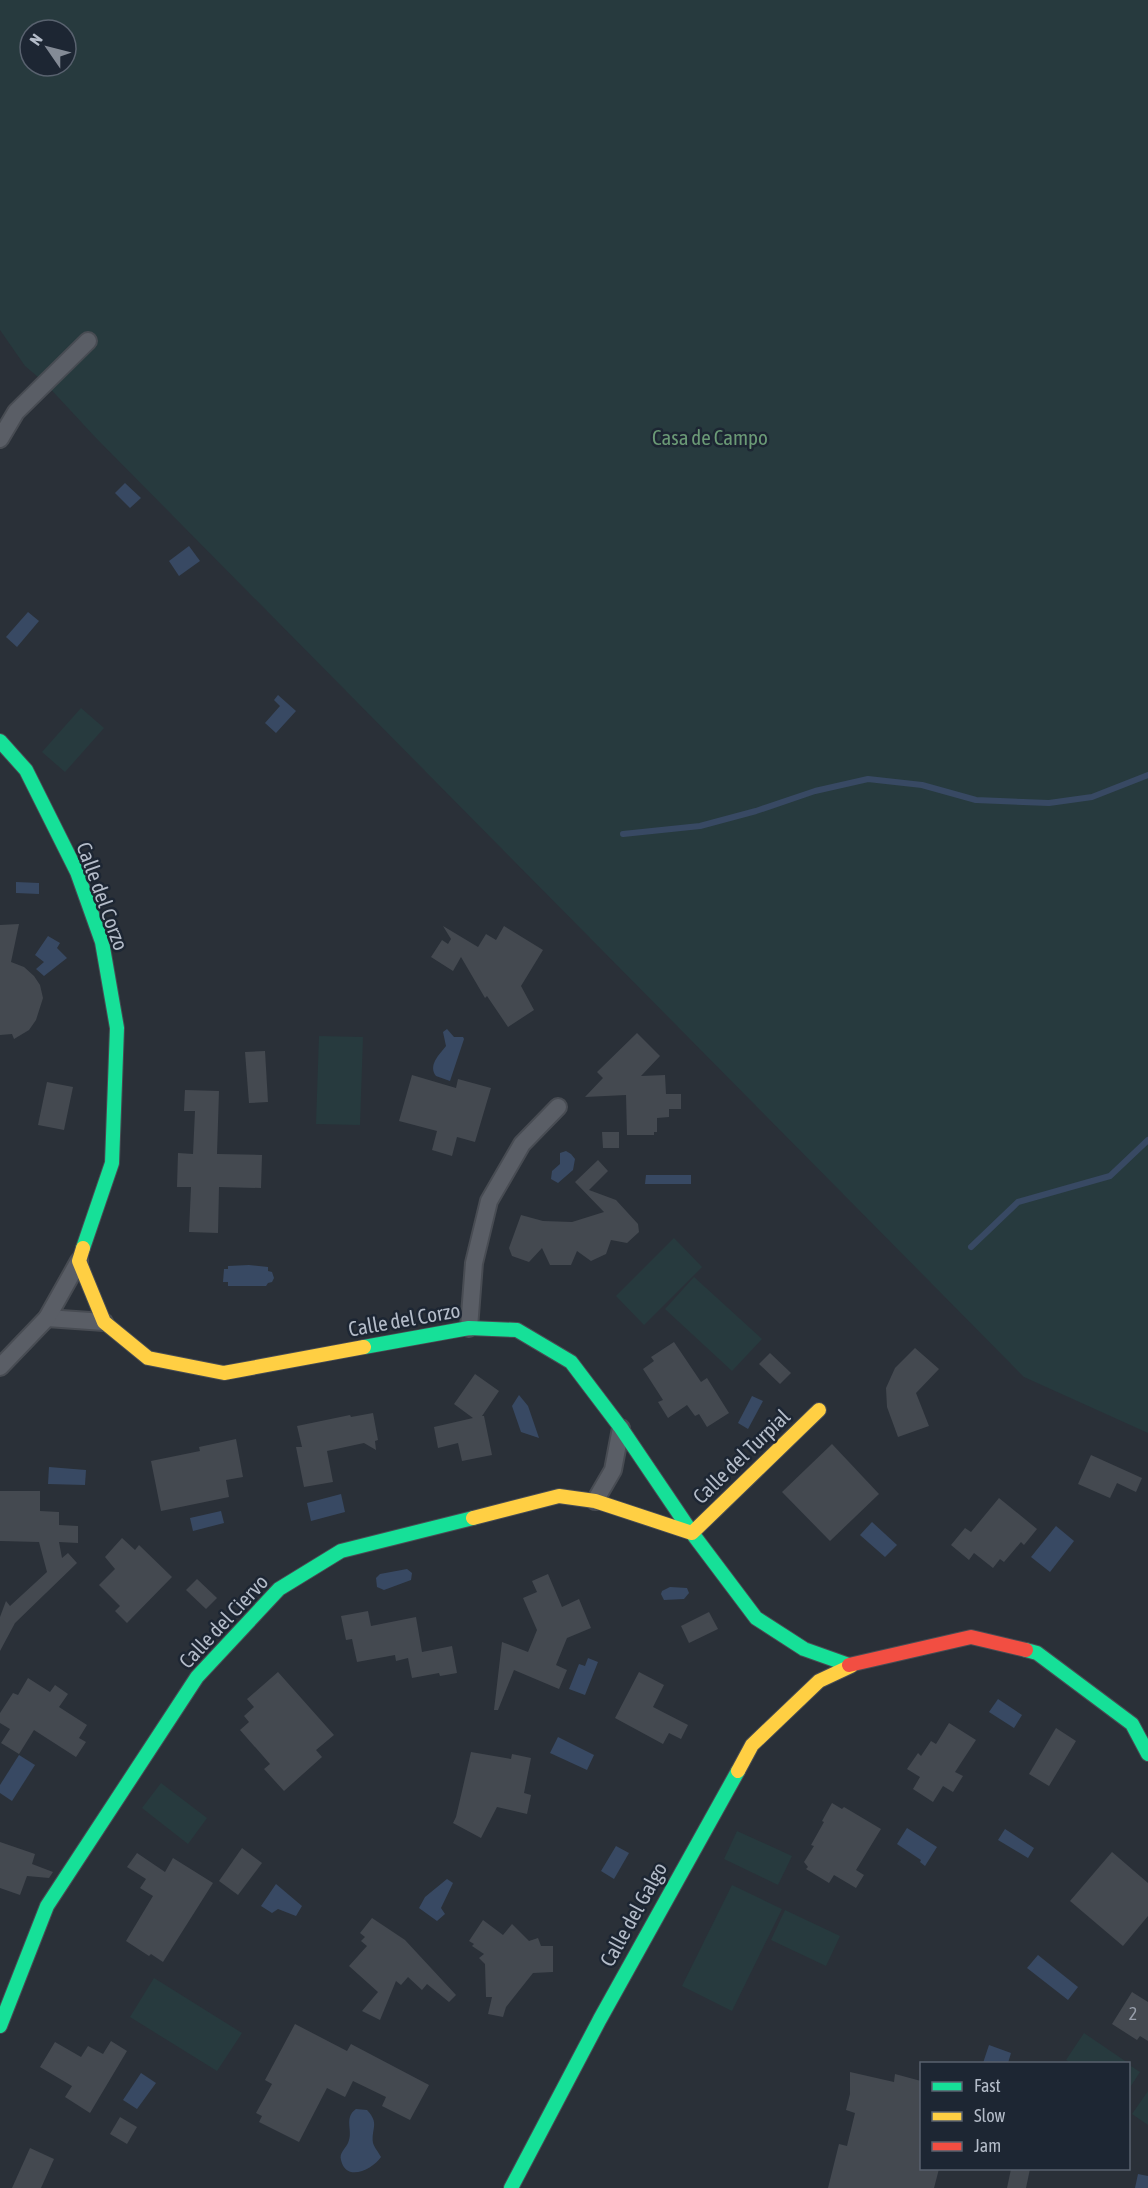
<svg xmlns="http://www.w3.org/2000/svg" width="1148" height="2188" viewBox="0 0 1148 2188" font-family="'Asap Condensed',sans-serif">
  <rect width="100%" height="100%" fill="#2a3038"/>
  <g fill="#273a3e" fill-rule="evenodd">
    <path d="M 0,0 L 1148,0 L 1148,1433 L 1024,1377 L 96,438 L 45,383 L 25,366 L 0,330 ZM 30,30 L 66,30 L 66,66 L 30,66 Z"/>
    <path d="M 81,708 L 104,728 L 65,772 L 42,752 Z"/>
    <path d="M 319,1036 L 363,1037 L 360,1125 L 316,1124 Z"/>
    <path d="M 674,1238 L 702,1267 L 644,1325 L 616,1296 Z"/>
    <path d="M 694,1277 L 762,1339 L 732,1371 L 665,1309 Z"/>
    <path d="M 161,1783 L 207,1818 L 188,1844 L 142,1808 Z"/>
    <path d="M 737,1831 L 792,1856 L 778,1885 L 724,1859 Z"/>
    <path d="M 732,1885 L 782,1909 L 732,2011 L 682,1986 Z"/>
    <path d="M 785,1910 L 840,1936 L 826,1966 L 771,1940 Z"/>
    <path d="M 154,1978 L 242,2033 L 217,2071 L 130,2017 Z"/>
    <path d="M 1084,2033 L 1128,2063 L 1128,2064 L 1071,2063 L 1066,2060 Z"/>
    <path d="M 1128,2064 L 1140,2072 L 1129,2089 L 1128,2089 Z"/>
    <path d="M 1148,2091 L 1148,2125 L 1132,2114 Z"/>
  </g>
  <g fill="#384963">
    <path d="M 125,483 L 141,498 L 130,508 L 115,493 Z"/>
    <path d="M 189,546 L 200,561 L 179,576 L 169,561 Z"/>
    <path d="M 28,612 L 39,621 L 17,647 L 6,637 Z"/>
    <path d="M 278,695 L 296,711 L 276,733 L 265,723 L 280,706 L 274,700 Z"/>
    <path d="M 16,882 L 39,883 L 39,894 L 16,893 Z"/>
    <path d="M 48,936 L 60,943 L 57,948 L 67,958 L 44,976 L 36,969 L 44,962 L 35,955 Z"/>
    <path d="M 447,1029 L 454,1037 L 463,1037 L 464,1039 L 450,1081 L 436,1076 C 428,1065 439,1055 446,1046 L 443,1032 Z"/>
    <path d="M 566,1151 L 571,1154 L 575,1159 L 573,1170 L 558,1183 L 551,1179 L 552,1171 L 560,1164 L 560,1153 Z"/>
    <path d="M 646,1175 L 691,1175 L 691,1184 L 645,1184 Z"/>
    <path d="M 249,1265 L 268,1267 L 268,1271 L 272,1272 L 274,1278 L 272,1282 L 268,1283 L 266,1286 L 228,1286 L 228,1282 L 223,1282 L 224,1269 L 228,1269 L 228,1266 Z"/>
    <path d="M 519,1395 L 528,1406 L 539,1438 L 521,1432 L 512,1406 Z"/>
    <path d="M 752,1396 L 763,1401 L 748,1429 L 738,1423 Z"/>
    <path d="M 49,1467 L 86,1470 L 85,1485 L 48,1484 Z"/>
    <path d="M 341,1494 L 345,1512 L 311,1521 L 307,1503 Z"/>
    <path d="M 221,1511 L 224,1523 L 193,1531 L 190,1518 Z"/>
    <path d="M 872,1522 L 897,1545 L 885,1557 L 860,1535 Z"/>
    <path d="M 1056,1526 L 1074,1541 L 1050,1572 L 1031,1557 Z"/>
    <path d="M 407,1569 L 412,1573 L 411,1580 L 384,1590 L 377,1587 L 376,1578 L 380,1574 Z"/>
    <path d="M 670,1587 L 687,1588 L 689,1593 L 684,1599 L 664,1600 L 661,1594 L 662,1591 Z"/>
    <path d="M 588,1658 L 598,1662 L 585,1695 L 569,1689 L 579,1664 L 585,1666 Z"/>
    <path d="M 998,1699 L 1022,1715 L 1014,1728 L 989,1712 Z"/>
    <path d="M 558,1737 L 594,1755 L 587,1770 L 550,1753 Z"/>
    <path d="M 19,1755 L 35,1765 L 12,1801 L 0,1793 L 0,1785 Z"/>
    <path d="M 907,1828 L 937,1847 L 925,1866 L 920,1862 L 921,1860 L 897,1844 Z"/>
    <path d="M 1005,1829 L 1034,1848 L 1028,1858 L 998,1840 Z"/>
    <path d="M 616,1846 L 629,1853 L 614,1879 L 601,1871 Z"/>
    <path d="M 447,1879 L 453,1883 L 441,1908 L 445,1914 L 437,1921 L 419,1908 L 425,1897 Z"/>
    <path d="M 276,1884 L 302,1906 L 296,1916 L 278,1909 L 272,1913 L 261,1906 Z"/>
    <path d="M 1038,1955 L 1078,1987 L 1068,2000 L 1027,1968 Z"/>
    <path d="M 989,2045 L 1011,2053 L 1008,2063 L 983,2063 Z"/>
    <path d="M 141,2073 L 156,2083 L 137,2109 L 123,2100 Z"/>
    <path d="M 356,2109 L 367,2110 C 380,2124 371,2128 373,2143 C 374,2147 379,2153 381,2157 C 373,2169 346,2183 341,2160 C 339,2153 345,2149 348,2143 C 354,2131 343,2118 356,2109 Z"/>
    <path d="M 1138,2174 L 1148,2176 L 1148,2188 L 1135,2188 Z"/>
  </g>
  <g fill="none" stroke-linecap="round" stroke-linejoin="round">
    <g stroke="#384963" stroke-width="6">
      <path d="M 623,834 L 700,826 L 756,811 L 815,791 L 868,779 L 922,785 L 976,800 L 1049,803 L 1092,797 L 1148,775"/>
      <path d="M 971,1247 L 1018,1202 L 1110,1176 L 1148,1140"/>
    </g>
  </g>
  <g fill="#444950">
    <path d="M 19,924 L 11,962 L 24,967 L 34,976 L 40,985 L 43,998 L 36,1020 L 29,1030 L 14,1039 L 12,1034 L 0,1035 L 0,925 Z"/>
    <path d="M 443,926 L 478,947 L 486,934 L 496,940 L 504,926 L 543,950 L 521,986 L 534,1010 L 508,1027 L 487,996 L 485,998 L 461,957 L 453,971 L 431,957 L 442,940 L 448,944 L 451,939 Z"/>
    <path d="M 637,1033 L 660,1056 L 641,1076 L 665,1075 L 666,1094 L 681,1094 L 681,1109 L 669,1109 L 669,1117 L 657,1118 L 657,1132 L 654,1132 L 654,1135 L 627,1135 L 626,1095 L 585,1097 L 603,1078 L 597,1072 Z"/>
    <path d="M 265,1051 L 268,1102 L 249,1103 L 245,1052 Z"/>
    <path d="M 412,1075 L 456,1088 L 458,1079 L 491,1088 L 475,1142 L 457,1137 L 452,1156 L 432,1150 L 437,1131 L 399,1121 Z"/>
    <path d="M 47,1082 L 73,1087 L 64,1130 L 38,1125 Z"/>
    <path d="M 185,1090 L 219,1091 L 217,1154 L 262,1155 L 261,1188 L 219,1187 L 218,1233 L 189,1232 L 191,1187 L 177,1187 L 178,1153 L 193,1154 L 195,1111 L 184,1111 Z"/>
    <path d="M 602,1132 L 619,1132 L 619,1148 L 603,1148 Z"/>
    <path d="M 598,1160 L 608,1171 L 589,1190 L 616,1200 L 638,1224 L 639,1232 L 627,1243 L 611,1240 L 606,1254 L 591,1261 L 577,1251 L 571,1265 L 550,1265 L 542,1248 L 529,1262 L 512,1256 L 509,1248 L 521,1215 L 543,1221 L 572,1222 L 604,1212 L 575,1182 Z"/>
    <path d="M 674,1342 L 701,1382 L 707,1378 L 729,1413 L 707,1427 L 699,1414 L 695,1416 L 687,1405 L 668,1418 L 658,1402 L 663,1400 L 643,1369 L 654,1361 L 651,1357 Z"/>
    <path d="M 915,1348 L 939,1369 L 916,1393 L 929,1426 L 898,1437 L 887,1407 L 886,1388 L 895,1368 Z"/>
    <path d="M 770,1353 L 791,1373 L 780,1384 L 759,1364 Z"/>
    <path d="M 475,1374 L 499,1391 L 482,1416 L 484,1416 L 492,1455 L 462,1461 L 458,1443 L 438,1448 L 434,1427 L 473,1418 L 454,1404 Z"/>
    <path d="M 373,1413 L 378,1440 L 375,1441 L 376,1450 L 364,1443 L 327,1451 L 333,1482 L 304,1487 L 296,1447 L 302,1447 L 297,1426 L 350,1415 L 351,1417 Z"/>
    <path d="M 236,1439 L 243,1477 L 226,1480 L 229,1497 L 161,1511 L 151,1461 L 200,1451 L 199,1447 Z"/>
    <path d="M 832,1444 L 879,1494 L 830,1541 L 782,1492 Z"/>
    <path d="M 1091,1455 L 1142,1478 L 1136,1492 L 1117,1483 L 1110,1498 L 1078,1484 Z"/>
    <path d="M 0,1491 L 40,1491 L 40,1511 L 59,1512 L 59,1525 L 78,1526 L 78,1543 L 59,1542 L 62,1558 L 68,1553 L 77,1563 L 15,1623 L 0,1651 L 0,1617 L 6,1601 L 10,1606 L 47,1572 L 39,1542 L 0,1541 Z"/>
    <path d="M 999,1498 L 1037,1529 L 1024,1545 L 1021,1542 L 1004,1562 L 1000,1559 L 993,1568 L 974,1553 L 969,1560 L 951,1545 L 965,1528 L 971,1532 Z"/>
    <path d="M 122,1538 L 135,1550 L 139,1545 L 172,1577 L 127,1623 L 115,1611 L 120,1606 L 99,1585 L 115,1569 L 105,1557 Z"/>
    <path d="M 548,1574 L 562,1607 L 579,1599 L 591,1628 L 567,1638 L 556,1665 L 567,1670 L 559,1689 L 514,1670 L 498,1710 L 494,1710 L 502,1642 L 528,1652 L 537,1630 L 523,1598 L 537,1592 L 532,1581 Z"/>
    <path d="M 197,1579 L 217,1598 L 206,1609 L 186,1590 Z"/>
    <path d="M 368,1611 L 371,1626 L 416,1617 L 422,1652 L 452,1646 L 457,1673 L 440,1676 L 439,1673 L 412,1678 L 408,1658 L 396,1661 L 395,1655 L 357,1662 L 352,1639 L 346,1640 L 341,1616 Z"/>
    <path d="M 709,1612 L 718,1629 L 689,1643 L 681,1626 Z"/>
    <path d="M 278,1672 L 334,1735 L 316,1750 L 322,1757 L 284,1791 L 264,1769 L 270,1764 L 240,1730 L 249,1722 L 244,1716 L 254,1707 L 247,1699 Z"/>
    <path d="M 639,1672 L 664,1685 L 653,1707 L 688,1725 L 681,1739 L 669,1733 L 663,1744 L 615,1718 Z"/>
    <path d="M 28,1678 L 50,1692 L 55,1685 L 68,1694 L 59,1707 L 87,1725 L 79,1738 L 86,1742 L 76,1757 L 34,1730 L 19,1754 L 1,1743 L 10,1729 L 0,1723 L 0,1713 L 13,1693 L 18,1695 Z"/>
    <path d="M 949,1723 L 976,1740 L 955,1772 L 963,1776 L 953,1792 L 943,1786 L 933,1802 L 913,1789 L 920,1777 L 907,1769 L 918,1753 L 921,1756 L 931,1741 L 936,1744 Z"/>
    <path d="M 1056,1728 L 1076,1741 L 1049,1786 L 1029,1774 Z"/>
    <path d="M 471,1752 L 511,1759 L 512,1754 L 531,1758 L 524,1793 L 531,1795 L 527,1814 L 497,1807 L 481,1838 L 453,1823 L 456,1817 Z"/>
    <path d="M 832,1803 L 842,1809 L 844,1807 L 881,1829 L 856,1870 L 864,1875 L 856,1888 L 834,1875 L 829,1883 L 806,1869 L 808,1867 L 804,1862 L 814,1846 L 811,1845 L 824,1822 L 822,1821 Z"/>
    <path d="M 0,1842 L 35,1854 L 32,1864 L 53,1872 L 49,1878 L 27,1876 L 20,1895 L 0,1888 Z"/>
    <path d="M 242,1848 L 262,1863 L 238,1895 L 219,1881 Z"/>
    <path d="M 1112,1852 L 1148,1883 L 1148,1916 L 1123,1946 L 1070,1901 Z"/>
    <path d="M 137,1853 L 165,1872 L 173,1858 L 213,1883 L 163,1962 L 151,1954 L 149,1956 L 126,1941 L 153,1896 L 140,1888 L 146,1879 L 127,1867 Z"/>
    <path d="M 372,1918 L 405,1940 L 456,1995 L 449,2002 L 427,1984 L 422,1990 L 408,1977 L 401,1985 L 396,1981 L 380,2020 L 362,2011 L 378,1992 L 349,1966 L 367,1946 L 361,1941 L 365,1937 L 360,1933 Z"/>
    <path d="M 483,1920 L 503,1935 L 512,1924 L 529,1941 L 538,1938 L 541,1946 L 553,1946 L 553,1972 L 533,1973 L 506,2007 L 503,2017 L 488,2014 L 492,1997 L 486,1997 L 485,1964 L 479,1958 L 484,1954 L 472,1946 L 474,1944 L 469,1941 Z"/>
    <path d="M 1132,1992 L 1148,2002 L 1148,2041 L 1140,2036 L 1137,2040 L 1112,2024 Z"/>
    <path d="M 295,2024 L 347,2051 L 351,2044 L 429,2085 L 410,2120 L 382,2106 L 386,2097 L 353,2081 L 345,2097 L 327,2088 L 299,2142 L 259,2122 L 262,2116 L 256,2113 L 272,2084 L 265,2080 Z"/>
    <path d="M 111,2041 L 127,2051 L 90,2113 L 65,2097 L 72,2086 L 40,2067 L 55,2042 L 81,2057 L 88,2046 L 103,2054 Z"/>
    <path d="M 850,2072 L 894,2082 L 895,2074 L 921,2081 L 921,2169 L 939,2169 L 934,2188 L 828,2188 L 839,2144 L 847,2146 L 855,2113 L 846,2110 L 850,2094 Z"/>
    <path d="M 120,2117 L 137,2127 L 127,2144 L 110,2134 Z"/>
    <path d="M 30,2148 L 54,2159 L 41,2188 L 12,2188 Z"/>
    <path d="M 1011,2169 L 1030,2169 L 1026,2188 L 1007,2188 Z"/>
  </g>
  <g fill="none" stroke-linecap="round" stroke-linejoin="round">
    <defs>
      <g id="street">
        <path d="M 0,439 L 16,412 L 88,341"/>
        <path d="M 47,1318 L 104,1322"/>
        <path d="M 469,1328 L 474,1263 L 489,1201 L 522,1144 L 558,1107"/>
        <path d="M 0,1367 L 47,1318 L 79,1261"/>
        <path d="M 595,1501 L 613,1470 L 621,1428"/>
      </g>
      <g id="fast">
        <path d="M 0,741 L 26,770 L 77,872 L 102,942 L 117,1028 L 112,1163 L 83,1248"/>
        <path d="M 364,1347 L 469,1328 L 517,1330 L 571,1362 L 621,1428 L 692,1533 L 756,1618 L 804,1649 L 849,1665"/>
        <path d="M 1026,1650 L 1037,1653 L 1132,1724 L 1148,1754"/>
        <path d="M 0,2026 L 47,1906 L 197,1677 L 279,1589 L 341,1551 L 473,1518"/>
        <path d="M 511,2188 L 600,2019 L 738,1771"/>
      </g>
      <g id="slow">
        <path d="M 83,1248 L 79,1261 L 104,1322 L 148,1358 L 224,1373 L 364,1347"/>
        <path d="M 473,1518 L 559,1496 L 595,1501 L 692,1533 L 819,1410"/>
        <path d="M 738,1771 L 752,1745 L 819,1681 L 851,1666"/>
      </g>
      <path id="jam" d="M 849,1665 L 971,1637 L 1026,1650"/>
    </defs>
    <use href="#street" stroke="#484c53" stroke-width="20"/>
    <use href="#fast" stroke="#484c53" stroke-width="16"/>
    <use href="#slow" stroke="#484c53" stroke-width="16"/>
    <use href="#jam" stroke="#484c53" stroke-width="16"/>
    <use href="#street" stroke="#5a5e66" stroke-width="16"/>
    <use href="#fast" stroke="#16e098" stroke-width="14"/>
    <use href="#slow" stroke="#ffcf43" stroke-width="14"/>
    <use href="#jam" stroke="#f24e42" stroke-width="14"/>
  </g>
  <g text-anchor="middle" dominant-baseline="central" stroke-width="5" stroke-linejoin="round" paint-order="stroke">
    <g font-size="18" fill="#989fab">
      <text x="1133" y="2013">2</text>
    </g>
    <g font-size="21" fill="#6b9a76" stroke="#1d2633">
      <text x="710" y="437">Casa de Campo</text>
    </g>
    <g font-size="21" fill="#b4bcc9" stroke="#1d2633">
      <text transform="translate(103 896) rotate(70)">Calle del Corzo</text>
      <text transform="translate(404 1319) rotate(-10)">Calle del Corzo</text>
      <text transform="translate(741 1456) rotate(-44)">Calle del Turpial</text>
      <text transform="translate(223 1621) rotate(-47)">Calle del Ciervo</text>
      <text transform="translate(633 1914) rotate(-61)">Calle del Galgo</text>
    </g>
  </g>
  <rect x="920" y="2062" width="210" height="108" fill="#1d2633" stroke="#59626f" stroke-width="1.5"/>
  <rect x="932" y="2082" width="30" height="9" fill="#16e098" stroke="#59626f" stroke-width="1.5"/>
  <text x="974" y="2092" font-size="18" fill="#b4bcc9">Fast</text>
  <rect x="932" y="2112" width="30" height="9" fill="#ffcf43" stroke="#59626f" stroke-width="1.5"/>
  <text x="974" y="2122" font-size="18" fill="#b4bcc9">Slow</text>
  <rect x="932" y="2142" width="30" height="9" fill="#f24e42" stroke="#59626f" stroke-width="1.5"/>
  <text x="974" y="2152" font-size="18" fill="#b4bcc9">Jam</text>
  <g transform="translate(48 48) rotate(305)"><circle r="28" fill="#1d2633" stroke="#59626f" stroke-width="1.5"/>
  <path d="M0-4.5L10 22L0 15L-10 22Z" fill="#848b96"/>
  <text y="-9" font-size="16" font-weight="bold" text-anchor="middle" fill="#b4bcc9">N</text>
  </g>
</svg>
